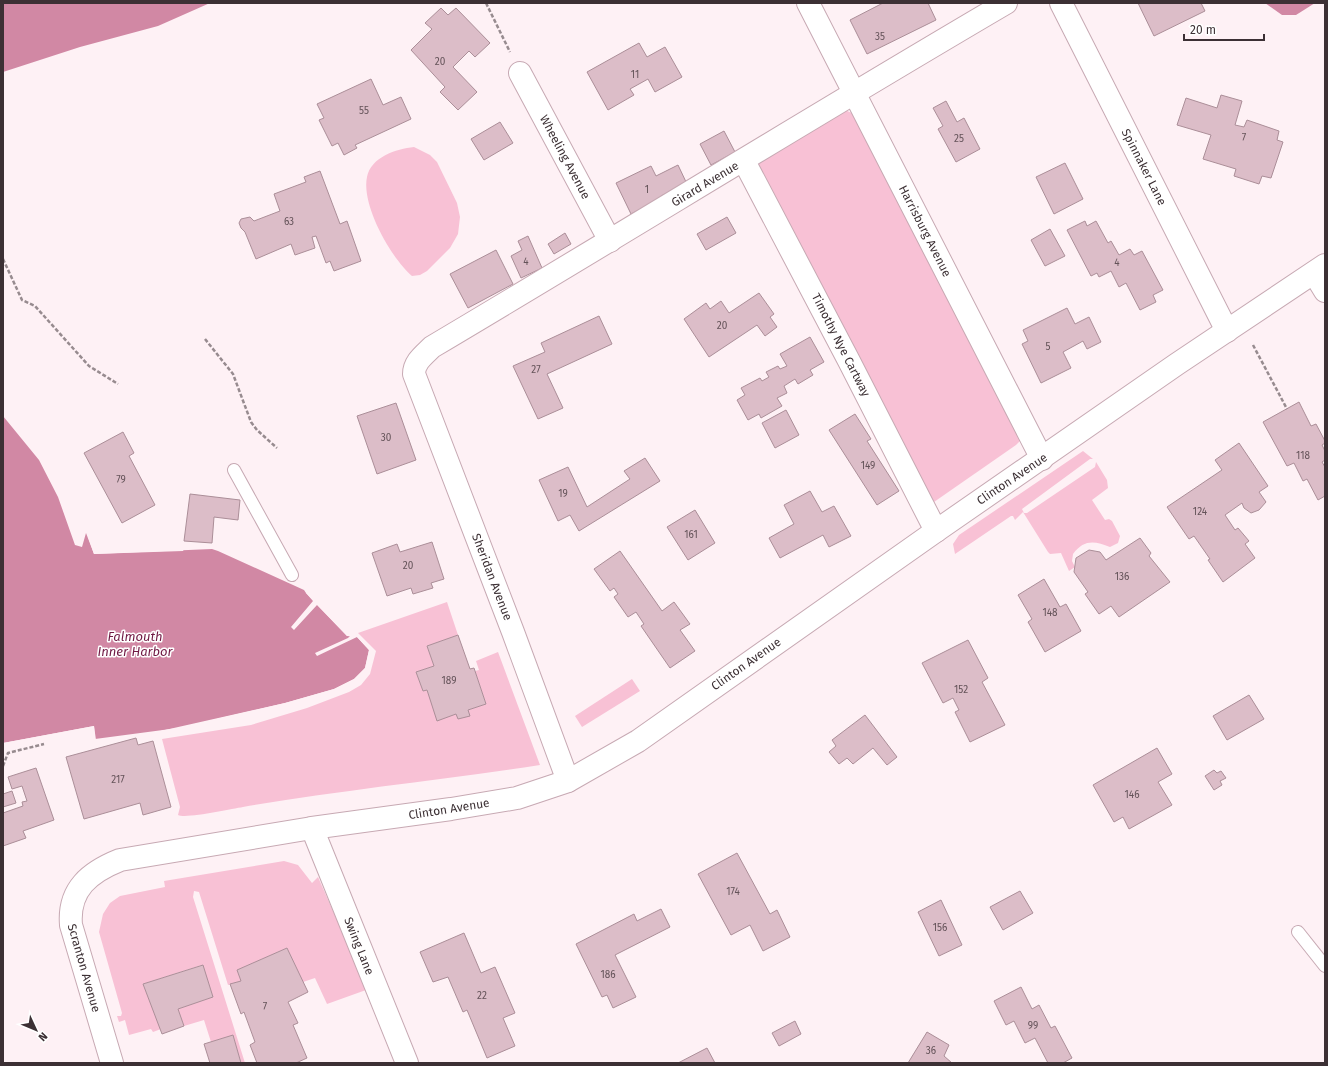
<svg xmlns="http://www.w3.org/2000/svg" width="1328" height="1066" viewBox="0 0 1328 1066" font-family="'Fira Sans',sans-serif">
  <rect width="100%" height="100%" fill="#fef1f5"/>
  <g fill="#f8c1d5">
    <path d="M 845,110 L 854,114 L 1021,436 L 1020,441 L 1016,445 L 934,502 L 757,168 L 761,160 Z"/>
    <path d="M 414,147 L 430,155 L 437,162 L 457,203 L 460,217 L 458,234 L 450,248 L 427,271 L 420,275 L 412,276 C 391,258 361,205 367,177 C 371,157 396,149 414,147 Z"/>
    <path d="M 1083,451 L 1093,459 L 1090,459 L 1022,509 L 1024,513 L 1027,513 L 1095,467 L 1096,462 L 1107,480 L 1108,488 L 1092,500 L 1105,520 L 1109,519 L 1112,521 L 1120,536 L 1118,543 L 1110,547 C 1095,541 1084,539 1073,554 L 1072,561 L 1075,567 L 1069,571 L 1061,553 L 1050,554 L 1048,552 L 1023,512 L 1015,520 L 1013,516 L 1011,516 L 955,554 L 953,544 L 959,535 Z"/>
    <path d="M 447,602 L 458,635 L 427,646 L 434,666 L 416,672 L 423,691 L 427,690 L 438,720 L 456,714 L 458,719 L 469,716 L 468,710 L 486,704 L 475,671 L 479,670 L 476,661 L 498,652 L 540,765 C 441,780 341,790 243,807 C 231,809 186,819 178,815 L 180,807 L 162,739 L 251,725 L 307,708 L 349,692 L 361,685 L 370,674 L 376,651 L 358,633 Z"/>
    <path d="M 632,679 L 640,691 L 582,727 L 575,716 Z"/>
    <path d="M 284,861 L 298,865 L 312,883 L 318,877 L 366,986 L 366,990 L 327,1004 L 315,978 L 303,982 L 287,948 L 237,970 L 241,981 L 228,985 L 199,892 L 194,891 L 193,897 L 245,1063 L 241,1063 L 233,1035 L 211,1042 L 204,1020 L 184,1026 L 178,1009 L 213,997 L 202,965 L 143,984 L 161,1029 L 153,1032 L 151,1029 L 129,1035 L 125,1020 L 119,1022 L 117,1016 L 121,1016 L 122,1013 L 99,932 L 103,914 L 110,903 L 120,896 L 165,887 L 164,881 Z"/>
  </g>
  <g fill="#d188a4">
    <path d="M 3,3 L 210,3 L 158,26 L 80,47 L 3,72 Z"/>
    <path d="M 1265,3 L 1315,3 L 1296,15 L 1282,15 Z"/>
    <path d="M 3,416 L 39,460 L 58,497 L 75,545 L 82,547 L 86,533 L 94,554 L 212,549 L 218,551 L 304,590 L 306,593 L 347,636 L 357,637 L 369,650 L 365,668 L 354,679 L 334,689 L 285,703 L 178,728 L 95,739 L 94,726 L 3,743 Z"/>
  </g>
  <g fill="#fef1f5">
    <path d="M 90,536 L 95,552 L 184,549 L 183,551 L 94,554 L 88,537 Z"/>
    <path d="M 307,591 L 348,634 L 349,634 L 347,636 L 317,605 L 294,630 L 291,627 L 313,601 L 306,593 Z"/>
    <path d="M 352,634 L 358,635 L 371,650 L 366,669 L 355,681 L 335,691 L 285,705 L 156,734 L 156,732 L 285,703 L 334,689 L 354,679 L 365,668 L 369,650 L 357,637 L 317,656 L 315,653 L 348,638 Z"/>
    <path d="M 94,726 L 96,740 L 93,739 L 92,729 L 3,745 L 3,743 Z"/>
  </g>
  <g fill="#dcbdc8" stroke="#ab8e98">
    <path d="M 883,3 L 928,3 L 936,20 L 867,54 L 850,20 Z"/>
    <path d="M 1138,3 L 1201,3 L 1205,11 L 1154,36 Z"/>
    <path d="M 441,8 L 448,15 L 456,8 L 490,43 L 475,57 L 469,51 L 453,67 L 477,92 L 458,110 L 440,92 L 445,87 L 411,50 L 432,29 L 425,23 Z"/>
    <path d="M 639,43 L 647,57 L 665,47 L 682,77 L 655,92 L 648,79 L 630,89 L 634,95 L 608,110 L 587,72 Z"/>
    <path d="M 371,79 L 383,105 L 401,97 L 411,119 L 355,145 L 357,148 L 344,155 L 338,143 L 332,146 L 319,120 L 324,118 L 317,104 Z"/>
    <path d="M 1221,95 L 1242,101 L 1235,125 L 1244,127 L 1247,120 L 1279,131 L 1277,140 L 1283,142 L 1271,178 L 1262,176 L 1259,184 L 1234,176 L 1236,169 L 1203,159 L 1211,135 L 1177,125 L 1186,98 L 1217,108 Z"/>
    <path d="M 946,101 L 957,122 L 964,118 L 980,149 L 956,162 L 938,129 L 943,126 L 933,108 Z"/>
    <path d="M 500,122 L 513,143 L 484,160 L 471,139 Z"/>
    <path d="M 724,131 L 735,152 L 711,165 L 700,144 Z"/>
    <path d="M 1065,163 L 1083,199 L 1054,214 L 1036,177 Z"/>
    <path d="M 678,165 L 687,184 L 661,196 L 664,202 L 649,205 L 631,214 L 616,183 L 651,166 L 656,176 Z"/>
    <path d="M 320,171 L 340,224 L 347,221 L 361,261 L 334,271 L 330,261 L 326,263 L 316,236 L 312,237 L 315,248 L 295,255 L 291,244 L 256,259 L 245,232 L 241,228 L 239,223 L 241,219 L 250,217 L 254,221 L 280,211 L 274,194 L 306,182 L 304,177 Z"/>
    <path d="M 727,217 L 736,233 L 706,250 L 697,234 Z"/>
    <path d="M 1085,221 L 1087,226 L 1096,221 L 1108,243 L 1111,241 L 1119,255 L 1130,249 L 1134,255 L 1142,251 L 1163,290 L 1153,295 L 1156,302 L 1140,310 L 1126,283 L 1119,287 L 1111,271 L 1099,277 L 1097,273 L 1091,276 L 1067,230 Z"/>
    <path d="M 1050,229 L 1065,256 L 1045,266 L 1031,240 Z"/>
    <path d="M 565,233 L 571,244 L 554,254 L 548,244 Z"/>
    <path d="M 528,236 L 542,268 L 521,278 L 511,256 L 522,250 L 518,241 Z"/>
    <path d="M 496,250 L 513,284 L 468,308 L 450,274 Z"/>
    <path d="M 759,293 L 774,314 L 770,317 L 777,327 L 765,336 L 757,325 L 709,357 L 684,319 L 706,303 L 710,309 L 721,301 L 729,313 Z"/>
    <path d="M 1067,308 L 1075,324 L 1089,317 L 1101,342 L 1087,349 L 1083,341 L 1063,352 L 1071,368 L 1041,383 L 1022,344 L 1028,341 L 1023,330 Z"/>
    <path d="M 599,316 L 612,344 L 547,374 L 563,408 L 538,419 L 513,366 L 545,352 L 541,343 Z"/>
    <path d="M 810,337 L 824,362 L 810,370 L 813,375 L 798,384 L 795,379 L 784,386 L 787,393 L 777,398 L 782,406 L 761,418 L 759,414 L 748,420 L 737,400 L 745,395 L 741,388 L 760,378 L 762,381 L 769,377 L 766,372 L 778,366 L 780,369 L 787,366 L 780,354 Z"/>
    <path d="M 1299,402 L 1311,426 L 1316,424 L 1325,441 L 1325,443 L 1322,445 L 1325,451 L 1325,460 L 1322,462 L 1325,467 L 1325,496 L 1318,500 L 1307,479 L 1303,481 L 1294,463 L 1287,466 L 1263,422 Z"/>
    <path d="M 396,403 L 416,460 L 377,474 L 357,416 Z"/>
    <path d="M 786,410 L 799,435 L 775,448 L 762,423 Z"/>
    <path d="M 855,414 L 871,439 L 867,441 L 899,491 L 877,505 L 829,430 Z"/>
    <path d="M 123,432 L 134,453 L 129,456 L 155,505 L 122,523 L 84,453 Z"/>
    <path d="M 1239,443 L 1268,486 L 1259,492 L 1266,502 L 1259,510 L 1251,513 L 1244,508 L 1242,503 L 1225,515 L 1235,530 L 1238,528 L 1249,541 L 1245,544 L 1255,558 L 1223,582 L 1208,560 L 1210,559 L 1194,536 L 1189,539 L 1167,507 L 1222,470 L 1215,460 Z"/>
    <path d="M 645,458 L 660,481 L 579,531 L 570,515 L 558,521 L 539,480 L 568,467 L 587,507 L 630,479 L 624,471 Z"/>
    <path d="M 810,491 L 822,512 L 834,506 L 851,536 L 829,547 L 823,535 L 780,558 L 769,538 L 794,524 L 784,505 Z"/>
    <path d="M 190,494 L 240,500 L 238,520 L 214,517 L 212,543 L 184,541 Z"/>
    <path d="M 695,510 L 715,543 L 688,560 L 667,527 Z"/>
    <path d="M 1140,538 L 1151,553 L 1149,556 L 1170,582 L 1119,617 L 1111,606 L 1099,614 L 1085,594 L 1088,592 L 1074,572 L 1076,558 L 1089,550 L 1100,552 L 1106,560 Z"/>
    <path d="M 432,542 L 444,579 L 431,583 L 433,588 L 413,594 L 411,588 L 387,596 L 372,553 L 397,544 L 400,552 Z"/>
    <path d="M 620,551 L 662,611 L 674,602 L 690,624 L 680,630 L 695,651 L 670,668 L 641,626 L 644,624 L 636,612 L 628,617 L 614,597 L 618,594 L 614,588 L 610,591 L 594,569 Z"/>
    <path d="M 1044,579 L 1060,607 L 1066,604 L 1081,631 L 1045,652 L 1028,622 L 1032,619 L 1018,595 Z"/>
    <path d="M 458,635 L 470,669 L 474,668 L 486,704 L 468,710 L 470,716 L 458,719 L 456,714 L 437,721 L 427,690 L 423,691 L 416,672 L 434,666 L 427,646 Z"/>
    <path d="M 968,640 L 988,678 L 982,682 L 1005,725 L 970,742 L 955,712 L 959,710 L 953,698 L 943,703 L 922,663 Z"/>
    <path d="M 1249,695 L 1264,719 L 1227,740 L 1213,716 Z"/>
    <path d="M 865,715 L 897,757 L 887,765 L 873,748 L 853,764 L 847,758 L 839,764 L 829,752 L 836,746 L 832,740 Z"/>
    <path d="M 136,738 L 138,745 L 153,741 L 171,807 L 143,815 L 140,803 L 84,819 L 66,757 Z"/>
    <path d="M 1157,748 L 1172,774 L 1158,782 L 1172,805 L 1129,829 L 1123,817 L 1114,822 L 1093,785 Z"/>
    <path d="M 36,768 L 54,820 L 23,831 L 26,838 L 3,846 L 3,813 L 23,806 L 22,802 L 27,801 L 22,786 L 12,789 L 8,777 Z"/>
    <path d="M 1214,770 L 1217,773 L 1221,771 L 1226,778 L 1220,781 L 1222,785 L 1214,790 L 1205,776 Z"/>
    <path d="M 12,791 L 16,803 L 3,807 L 3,794 Z"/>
    <path d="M 737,853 L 770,914 L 777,910 L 790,937 L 763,951 L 750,925 L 731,935 L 698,874 Z"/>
    <path d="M 1020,891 L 1033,913 L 1003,930 L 990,907 Z"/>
    <path d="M 941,900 L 962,945 L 939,956 L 918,912 Z"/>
    <path d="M 661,909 L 670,927 L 615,955 L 636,997 L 613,1008 L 607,995 L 602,997 L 576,944 L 634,914 L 637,921 Z"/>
    <path d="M 464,933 L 481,973 L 495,967 L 515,1013 L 503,1018 L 515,1046 L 487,1058 L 467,1010 L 463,1012 L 448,977 L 433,982 L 420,952 Z"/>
    <path d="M 287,948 L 308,992 L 288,1002 L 298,1023 L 293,1025 L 307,1058 L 296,1063 L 257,1063 L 250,1045 L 255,1042 L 244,1012 L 241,1014 L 230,984 L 241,981 L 237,970 Z"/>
    <path d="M 203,965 L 213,997 L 178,1009 L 184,1026 L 162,1034 L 143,984 Z"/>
    <path d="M 1021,987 L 1032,1009 L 1039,1005 L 1051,1028 L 1055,1026 L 1072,1058 L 1063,1063 L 1048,1063 L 1035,1038 L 1025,1043 L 1014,1021 L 1006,1025 L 994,1001 Z"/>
    <path d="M 795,1021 L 801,1034 L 779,1046 L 772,1033 Z"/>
    <path d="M 927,1032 L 949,1045 L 944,1056 L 952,1063 L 908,1063 Z"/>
    <path d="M 233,1035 L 241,1063 L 210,1063 L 204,1044 Z"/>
    <path d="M 707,1048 L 715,1063 L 678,1063 Z"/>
  </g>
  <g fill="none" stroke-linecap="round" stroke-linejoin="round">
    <defs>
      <g id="lane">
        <path d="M 234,470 L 292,575"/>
        <path d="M 1298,932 L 1325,966"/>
      </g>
      <g id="street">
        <path d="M 808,3 L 1042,459"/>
        <path d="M 1061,3 L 1227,331"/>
        <path d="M 520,73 L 610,241"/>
        <path d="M 744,161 L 849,361 L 936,531"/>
        <path d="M 1314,273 L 1325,291"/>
        <path d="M 568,781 L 513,632 L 414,374 C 414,362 424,355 432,347 C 624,233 813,116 1006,3"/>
        <path d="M 312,828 L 407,1063"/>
      </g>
      <path id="secondary" d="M 112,1063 L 71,925 C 68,889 90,872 120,860 L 312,828 L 451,809 L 517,798 L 568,781 L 638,741 L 936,531 L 1177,364 L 1325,265"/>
    </defs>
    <use href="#lane" stroke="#c7a9b3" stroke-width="14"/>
    <use href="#street" stroke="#c7a9b3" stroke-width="24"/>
    <use href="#secondary" stroke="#c7a9b3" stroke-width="24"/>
    <g stroke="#978b8f" stroke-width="2.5" stroke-dasharray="4 2" stroke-linecap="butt">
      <path d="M 486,3 L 510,52"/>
      <path d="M 3,259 L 22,300 L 35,306 L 89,366 L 118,384"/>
      <path d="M 205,339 L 233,374 L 251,422 L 257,430 L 277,448"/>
      <path d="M 1253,345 L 1287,409"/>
      <path d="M 3,766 L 8,753 L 44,744"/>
    </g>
    <use href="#lane" stroke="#fff" stroke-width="12"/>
    <use href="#street" stroke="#fff" stroke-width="22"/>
    <use href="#secondary" stroke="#fff" stroke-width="22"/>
  </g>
  <g text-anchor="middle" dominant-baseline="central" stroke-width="3" stroke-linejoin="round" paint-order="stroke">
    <g font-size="10" fill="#645359">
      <text x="880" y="37">35</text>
      <text x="440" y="62">20</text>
      <text x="635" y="75">11</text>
      <text x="364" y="111">55</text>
      <text x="1244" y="138">7</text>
      <text x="959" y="139">25</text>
      <text x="647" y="190">1</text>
      <text x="289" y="222">63</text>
      <text x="526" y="262">4</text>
      <text x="1117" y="263">4</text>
      <text x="722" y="326">20</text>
      <text x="1048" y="347">5</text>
      <text x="536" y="370">27</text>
      <text x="386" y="438">30</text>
      <text x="1303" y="456">118</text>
      <text x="868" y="466">149</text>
      <text x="121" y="480">79</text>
      <text x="563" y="494">19</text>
      <text x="1200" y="512">124</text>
      <text x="691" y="535">161</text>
      <text x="408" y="566">20</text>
      <text x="1122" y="577">136</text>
      <text x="1050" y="613">148</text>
      <text x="449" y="681">189</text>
      <text x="961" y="690">152</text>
      <text x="118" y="780">217</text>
      <text x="1132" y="795">146</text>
      <text x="733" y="892">174</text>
      <text x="940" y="928">156</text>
      <text x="608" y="975">186</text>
      <text x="482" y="996">22</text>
      <text x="265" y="1007">7</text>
      <text x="1033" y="1026">99</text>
      <text x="931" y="1051">36</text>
    </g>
    <g font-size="12" fill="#3c3034" stroke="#fff">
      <text transform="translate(565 157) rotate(62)">Wheeling Avenue</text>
      <text transform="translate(1144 167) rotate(63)">Spinnaker Lane</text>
      <text transform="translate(705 184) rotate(-31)">Girard Avenue</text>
      <text transform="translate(925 231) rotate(63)">Harrisburg Avenue</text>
      <text transform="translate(841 345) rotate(63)">Timothy Nye Cartway</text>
      <text transform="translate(1012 479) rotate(-34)">Clinton Avenue</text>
      <text transform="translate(492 577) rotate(69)">Sheridan Avenue</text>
      <text transform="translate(746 664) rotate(-35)">Clinton Avenue</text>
      <text transform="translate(449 809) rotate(-9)">Clinton Avenue</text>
      <text transform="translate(359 946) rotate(68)">Swing Lane</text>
      <text transform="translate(84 968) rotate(74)">Scranton Avenue</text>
    </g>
    <g font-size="13" font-style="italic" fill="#701944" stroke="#fff">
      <text x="135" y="636">Falmouth<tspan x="135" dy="15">Inner Harbor</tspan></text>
    </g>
  </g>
  <rect width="1328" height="1066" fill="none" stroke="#3c3034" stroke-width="8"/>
  <g transform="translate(36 1030) rotate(134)" stroke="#ffffff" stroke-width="3" paint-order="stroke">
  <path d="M0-3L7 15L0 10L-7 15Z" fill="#3c3034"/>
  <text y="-6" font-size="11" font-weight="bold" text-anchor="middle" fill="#3c3034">N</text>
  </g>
  <path d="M1184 34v6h80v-6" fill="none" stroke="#3c3034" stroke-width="2"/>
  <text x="1190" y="34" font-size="12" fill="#3c3034" stroke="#ffffff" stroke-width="3" paint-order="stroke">20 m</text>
</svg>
